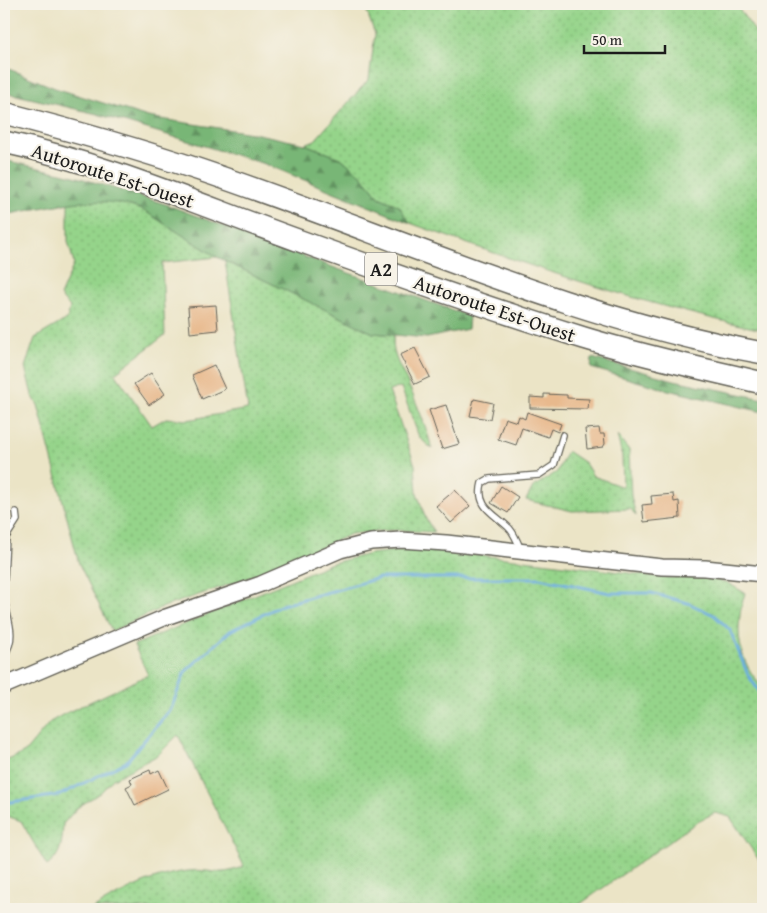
<svg xmlns="http://www.w3.org/2000/svg" width="767" height="913" viewBox="0 0 767 913" font-family="'Gentium Book Plus',serif">
  <defs>
    <pattern id="grass-dots" width="8" height="8" patternUnits="userSpaceOnUse" patternTransform="scale(1.25)"><rect width="8" height="8" fill="#95d48a"/><path d="M2 2h.1M6 6h.1" fill="none" stroke="#80b576" stroke-width="1.8" stroke-linecap="round"/></pattern>
    <pattern id="forest-firs" width="22" height="20" patternUnits="userSpaceOnUse" patternTransform="scale(1.25)"><rect width="22" height="20" fill="#78b676"/><path d="M5 1l3.5 6h-7zM16 11l3.5 6h-7z" fill="#629360"/></pattern>
  </defs>
  <rect width="100%" height="100%" fill="#f7f3e8"/>
  <filter id="ink" filterUnits="userSpaceOnUse"><feTurbulence type="fractalNoise" baseFrequency=".02" numOctaves="2"/><feDisplacementMap in="SourceGraphic" scale="10" xChannelSelector="R" yChannelSelector="G"/><feConvolveMatrix kernelMatrix="1 2 1 2 8 2 1 2 1" color-interpolation-filters="sRGB"/></filter>
  <filter id="wash" filterUnits="userSpaceOnUse"><feTurbulence type="fractalNoise" baseFrequency=".0096" numOctaves="4" result="noise"/><feDisplacementMap in="SourceGraphic" scale="20" xChannelSelector="R" yChannelSelector="G"/><feGaussianBlur stdDeviation="1.12" result="paint"/><feColorMatrix in="noise" values="0 0 0 0 0 0 0 0 0 0 0 0 0 0 0 0 0 1.4 0 .05"/><feComposite in="paint" operator="in"/></filter>
  <g filter="url(#wash)">
    <rect width="100%" height="100%" fill="#ebe4c6"/>
    <g fill="url(#grass-dots)" stroke="#587853">
      <path d="M 364,4 L 735,4 L 763,42 L 763,330 C 643,305 525,265 410,223 L 399,206 L 379,197 L 361,175 L 342,159 L 305,144 L 315,140 L 369,79 L 375,34 Z"/>
      <path d="M 100,200 L 117,202 L 143,210 L 217,257 L 162,263 L 165,335 L 115,373 L 152,426 L 166,418 L 187,420 L 248,409 L 225,261 L 373,333 L 394,335 C 390,354 402,369 409,386 C 418,406 427,429 432,449 L 419,437 L 401,387 L 389,391 L 415,465 L 417,493 L 426,519 L 434,532 L 392,530 L 351,534 L 266,572 L 166,606 L 112,631 L 79,564 L 38,405 L 32,395 L 25,367 L 35,338 L 67,319 L 70,307 L 60,296 L 74,264 L 68,241 L 68,202 Z"/>
      <path d="M 617,435 L 629,450 L 631,496 L 636,516 L 631,509 L 572,511 L 526,500 L 533,487 L 557,472 L 567,451 L 585,463 L 593,476 L 623,487 L 622,456 Z"/>
      <path d="M 404,550 L 442,551 L 541,562 L 660,577 L 706,578 L 726,582 L 745,593 C 734,629 737,660 763,688 L 763,866 L 730,817 L 715,813 L 700,820 L 573,909 L 92,909 C 123,892 152,875 188,871 C 212,868 218,878 244,866 L 178,735 L 158,755 L 113,779 L 101,792 L 77,808 L 63,824 C 62,843 62,854 47,866 L 21,821 L 4,815 L 4,762 L 25,752 L 50,722 L 64,714 L 148,675 L 134,645 L 332,563 L 370,554 Z"/>
    </g>
    <g fill="url(#forest-firs)" stroke="#4a6949">
      <path d="M 4,67 L 55,88 L 148,117 L 258,134 L 305,144 L 342,159 L 361,175 L 379,197 L 399,206 L 410,223 L 265,164 L 97,114 L 4,92 Z"/>
      <path d="M 4,160 L 74,176 L 165,204 L 338,269 L 469,316 L 468,329 L 427,338 L 373,333 L 217,257 L 143,210 C 96,192 51,207 4,215 Z"/>
      <path d="M 592,358 L 674,380 L 763,399 L 763,412 L 668,390 L 591,368 Z"/>
    </g>
    <g fill="none" stroke-linecap="round" stroke-linejoin="round">
      <path stroke="#6aacdf" stroke-width="3" d="M 4,803 L 60,795 L 126,762 L 171,709 L 185,672 L 230,631 L 282,605 L 379,578 L 540,578 L 610,593 L 651,593 L 688,603 L 714,615 L 730,630 L 748,675 L 763,697"/>
    </g>
    <g id="blocks">
      <g fill="#e8b98d">
        <path d="M 216,305 L 218,330 L 190,333 L 188,307 Z"/>
        <path d="M 415,348 L 430,377 L 415,384 L 400,355 Z"/>
        <path d="M 214,365 L 225,389 L 202,399 L 192,375 Z"/>
        <path d="M 151,373 L 165,394 L 149,405 L 134,384 Z"/>
        <path d="M 544,394 L 567,395 L 567,398 L 589,399 L 588,409 L 530,408 L 530,397 L 544,398 Z"/>
        <path d="M 474,399 L 493,403 L 490,419 L 470,416 Z"/>
        <path d="M 446,405 L 459,444 L 442,449 L 429,410 Z"/>
        <path d="M 527,412 L 561,424 L 558,432 L 551,429 L 548,437 L 522,428 L 516,445 L 498,439 L 505,418 L 517,422 L 519,416 L 525,419 Z"/>
        <path d="M 599,428 L 600,434 L 604,434 L 605,444 L 603,447 L 587,449 L 585,429 Z"/>
        <path d="M 501,486 L 518,497 L 508,513 L 491,503 Z"/>
        <path d="M 455,490 L 470,506 L 451,523 L 436,506 Z"/>
        <path d="M 673,494 L 674,502 L 679,501 L 680,518 L 644,522 L 642,505 L 652,504 L 651,496 Z"/>
        <path d="M 150,770 L 151,774 L 159,770 L 168,789 L 135,805 L 126,787 L 132,784 L 130,779 Z"/>
      </g>
    </g>
  </g>
  <g filter="url(#ink)">
    <use href="#blocks" fill-opacity="0" stroke="#646258" stroke-width="1"/>
    <g fill="none" stroke-linecap="round" stroke-linejoin="round">
      <defs>
        <g id="service">
          <path d="M 521,550 C 518,543 515,535 510,529 C 496,514 475,508 482,483 L 489,479 L 539,475 L 554,465 L 563,435"/>
          <path d="M 4,579 L 6,537 L 17,520 L 16,512"/>
          <path d="M 4,600 C 8,620 17,638 4,655"/>
        </g>
        <path id="tertiary" d="M 4,686 L 166,617 L 261,584 L 340,550 L 371,542 L 401,540 L 446,543 L 662,567 L 705,568 L 763,574"/>
        <g id="motorway">
          <path d="M 4,113 C 70,130 135,148 200,170 C 388,233 566,317 763,353"/>
          <path d="M 4,142 C 107,164 202,206 300,241 C 394,275 489,309 584,338 C 643,356 703,369 763,383"/>
        </g>
      </defs>
      <use href="#service" stroke="#646258" stroke-width="8"/>
      <use href="#tertiary" stroke="#646258" stroke-width="18"/>
      <use href="#motorway" stroke="#646258" stroke-width="24"/>
      <use href="#service" stroke="#fff" stroke-width="5.5"/>
      <use href="#tertiary" stroke="#fff" stroke-width="15"/>
      <use href="#motorway" stroke="#fff" stroke-width="21"/>
    </g>
  </g>
  <g text-anchor="middle" dominant-baseline="central" stroke-width="4.5" stroke-linejoin="round" paint-order="stroke">
    <rect fill="#f7f3e8" stroke="#5e5c59" stroke-width="1" x="365" y="252.5" width="32" height="33" rx="4"/>
    <g font-size="19" font-weight="bold" fill="#1c1c1c">
      <text x="381" y="269">A2</text>
    </g>
    <g font-size="20" fill="#1c1c1c" stroke="#f7f3e8">
      <text transform="translate(113 175) rotate(18)">Autoroute Est-Ouest</text>
      <text transform="translate(495 308) rotate(19)">Autoroute Est-Ouest</text>
    </g>
  </g>
  <rect width="767" height="913" fill="none" stroke="#f7f3e8" stroke-width="20"/>
  <path d="M584 45v8h81v-8" fill="none" stroke="#1c1c1c" stroke-width="2.5"/>
  <text x="592" y="45" font-size="15" fill="#1c1c1c" stroke="#f7f3e8" stroke-width="4" paint-order="stroke">50 m</text>
</svg>
